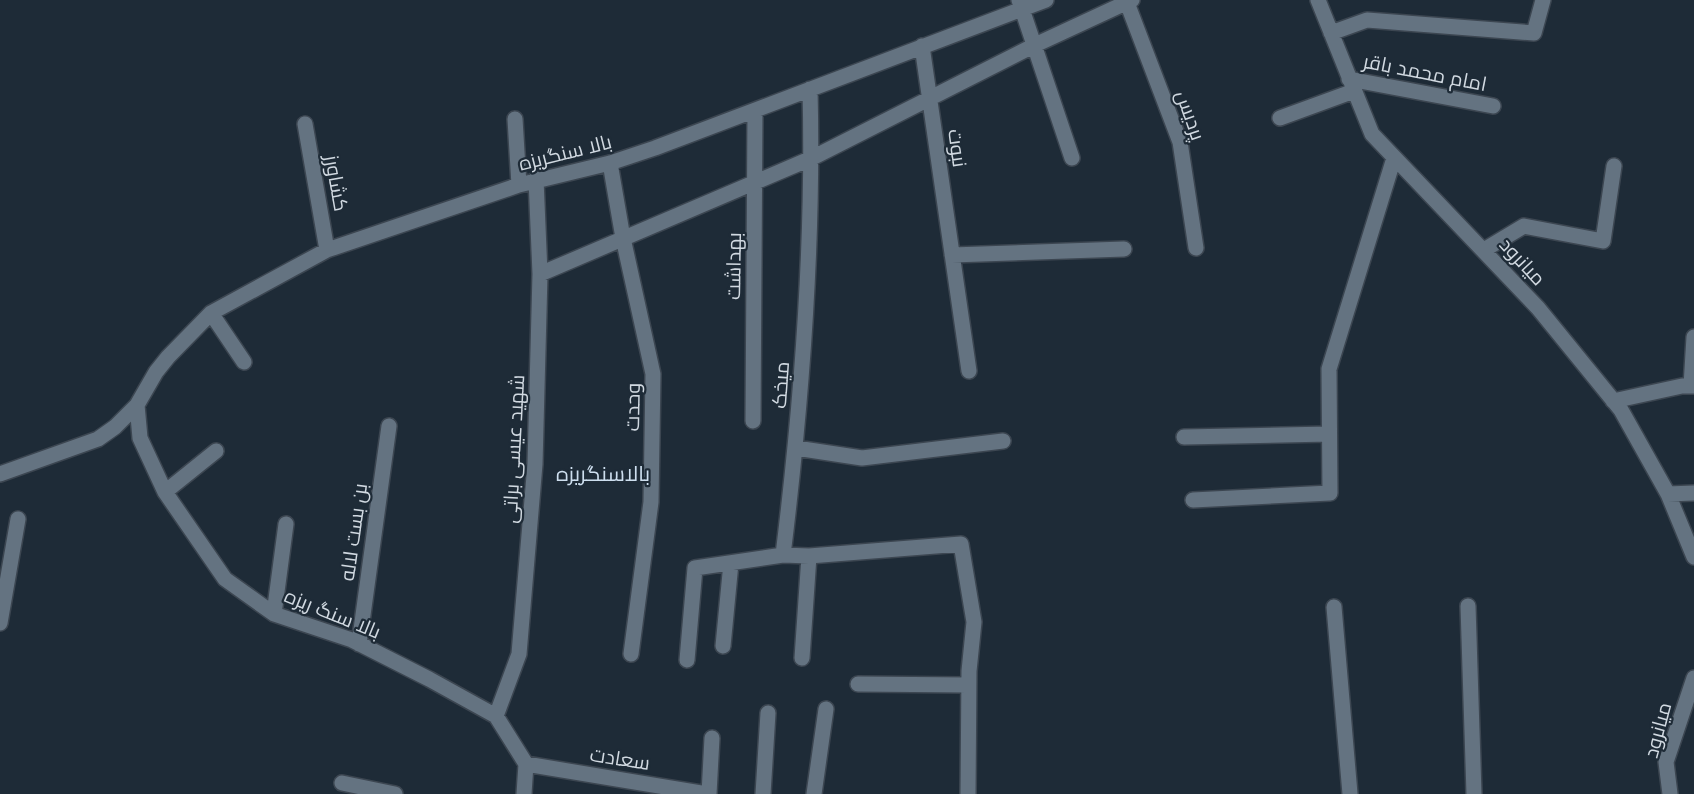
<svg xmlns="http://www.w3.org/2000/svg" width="1694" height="794" font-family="'Noto Serif',Cairo,serif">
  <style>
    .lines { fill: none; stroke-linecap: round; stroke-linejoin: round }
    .minor-casing { stroke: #3c4651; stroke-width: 18 }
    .minor { stroke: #647381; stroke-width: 15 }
    .labels { text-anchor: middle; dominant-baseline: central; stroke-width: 4.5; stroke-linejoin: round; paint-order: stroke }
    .street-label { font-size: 20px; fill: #d1d9e1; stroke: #1e2b37 }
    .neighbourhood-label { font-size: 21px; fill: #cedfef; stroke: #1e2b37 }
  </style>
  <rect width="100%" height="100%" fill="#1e2b37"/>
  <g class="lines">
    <defs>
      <path id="minor" d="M1019 0 1072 158
        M1126 0 1180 142 1196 248
        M1318 0 1372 134 1538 308 1621 410 1668 494 1694 557
        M1331 33 1367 20 1534 33 1543 0
        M922 46 969 371
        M1349 79 1493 106
        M1280 118 1354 91
        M515 119 519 185
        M305 124 327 250
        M610 163 623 238 653 374 651 502 631 654
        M1484 250 1524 226 1603 241 1614 166
        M952 255 1124 249
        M540 274 812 158 1035 45 1132 0
        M211 313 244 362
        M1691 386 1694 337
        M1613 401 1682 386H1694
        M137 405 140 438 165 492 225 579 274 614 352 640 429 679 496 716 526 764 524 794
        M753 421 755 111
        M1184 437 1329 434
        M796 448 862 458 1003 441
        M0 474 98 439 115 427 137 405 156 372 168 357 211 313 327 250 519 185 610 163 655 148 1046 0
        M165 492 216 451
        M1668 494 1694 493
        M1193 500 1330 493 1329 369 1394 158
        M809 556 961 544 974 622 969 671 968 794
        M1468 606 1474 794
        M1334 607 1350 794
        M274 614 286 524
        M0 623 18 519
        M359 644 389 426
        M723 646 731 563
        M802 658 809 556 783 555C802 401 814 245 810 89
        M687 660 695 568 783 555
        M858 684 968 685
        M496 716 519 654 535 464 540 274 536 179
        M526 764 707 794
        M342 783 395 794
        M709 794 712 738
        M763 794 768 713
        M814 794 826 709
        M1670 794 1666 762 1694 678"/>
    </defs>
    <use href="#minor" class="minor-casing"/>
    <use href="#minor" class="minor"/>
  </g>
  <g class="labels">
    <g class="street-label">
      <text transform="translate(1425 72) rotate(11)">امام محمد باقر</text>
      <text transform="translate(1191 115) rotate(71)">پردیس</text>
      <text transform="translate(958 148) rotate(82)">نبوت</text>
      <text transform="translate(565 152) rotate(-14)">بالا سنگریزه</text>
      <text transform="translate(337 183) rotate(80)">کشاورز</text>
      <text transform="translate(1523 261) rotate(47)">میانرود</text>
      <text transform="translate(733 266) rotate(-89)">بهداشت</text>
      <text transform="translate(780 385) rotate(-86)">میخک</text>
      <text transform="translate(632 407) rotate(-89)">وحدت</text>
      <text transform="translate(513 449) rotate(-87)">شهید عیسی براتی</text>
      <text transform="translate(353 532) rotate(-82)">بن بست لاله</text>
      <text transform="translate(333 613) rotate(22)">بالا سنگ ریزه</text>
      <text transform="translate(1657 730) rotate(-75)">میانرود</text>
      <text transform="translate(620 758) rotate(9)">سعادت</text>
    </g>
    <g class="neighbourhood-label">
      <text x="603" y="473">بالاسنگریزه</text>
    </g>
  </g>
</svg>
